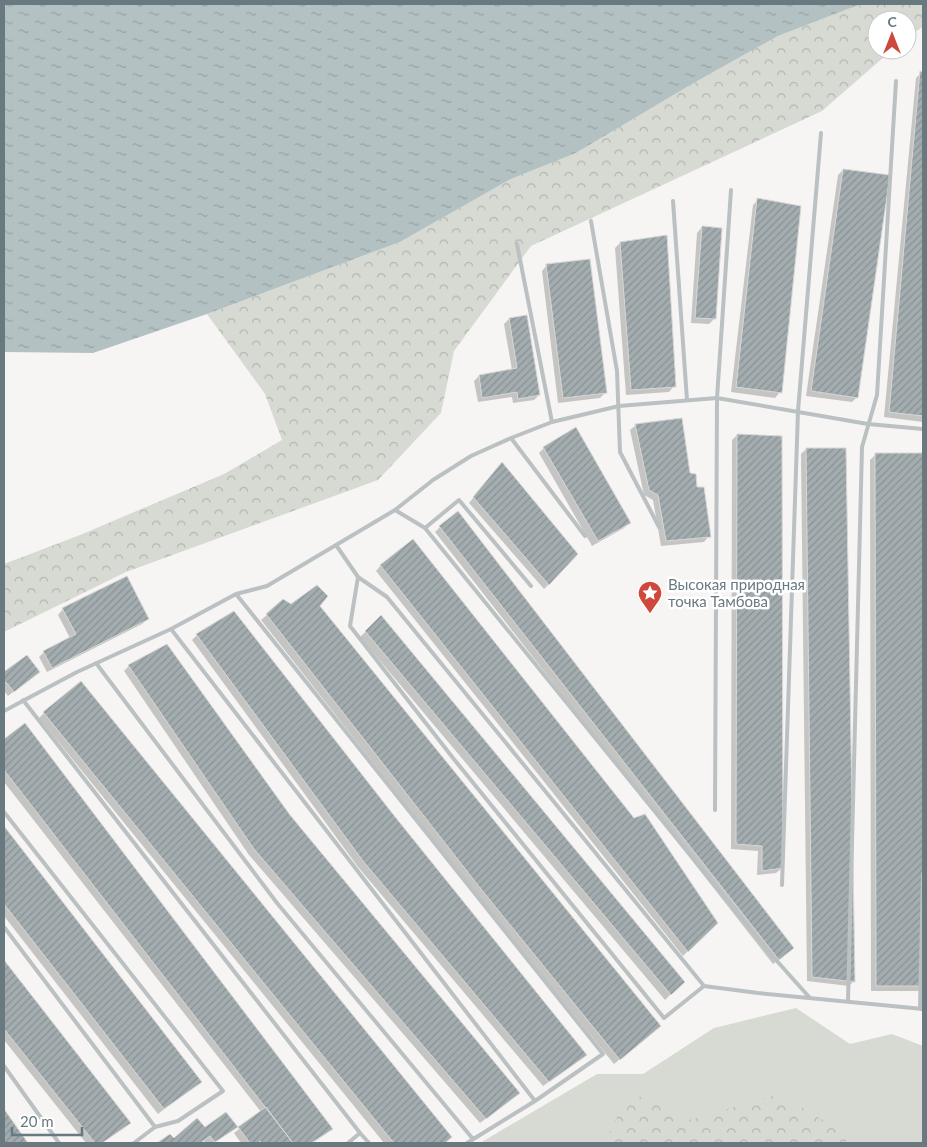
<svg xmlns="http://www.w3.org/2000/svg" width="927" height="1147" font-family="Lato,sans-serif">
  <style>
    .grass { fill: #d6dad3 }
    .forest { fill: url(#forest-crowns) }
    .water { fill: url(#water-ripples) }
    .shadow { fill: #0003 }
    .building { fill: url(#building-hatch); stroke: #d7d7d6 }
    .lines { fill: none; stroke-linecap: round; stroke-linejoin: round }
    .lane { stroke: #bbc0c2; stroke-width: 4 }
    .labels { text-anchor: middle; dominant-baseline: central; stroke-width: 5; stroke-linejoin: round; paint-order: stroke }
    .poi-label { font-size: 15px; fill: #697980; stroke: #fff; text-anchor: start }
  </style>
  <defs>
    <pattern id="forest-crowns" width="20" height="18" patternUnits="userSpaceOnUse" patternTransform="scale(1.25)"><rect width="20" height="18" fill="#d6dad3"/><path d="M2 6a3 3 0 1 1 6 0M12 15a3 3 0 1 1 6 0" fill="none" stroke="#b2b6b0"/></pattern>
    <pattern id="water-ripples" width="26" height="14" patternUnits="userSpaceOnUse" patternTransform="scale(1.25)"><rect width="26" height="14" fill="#b4c1c3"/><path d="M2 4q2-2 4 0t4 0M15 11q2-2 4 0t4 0" fill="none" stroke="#96a2a4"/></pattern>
    <pattern id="building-hatch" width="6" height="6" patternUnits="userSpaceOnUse" patternTransform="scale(1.25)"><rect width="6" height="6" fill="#a3acaf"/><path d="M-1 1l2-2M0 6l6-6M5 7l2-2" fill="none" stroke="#899194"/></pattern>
  </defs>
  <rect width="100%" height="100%" fill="#f6f5f3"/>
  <path class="grass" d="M796 1008 850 1044 892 1034 923 1046V1143H480L597 1074H643L714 1028Z"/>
  <path class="forest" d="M861 4H923V27L907 37V20H877V50H892L822 111 531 246 454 351 441 413 378 480 126 572 4 632V564L80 535 224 474 282 440 265 394 207 314 400 242 511 179 576 153 692 84 778 36Z
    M630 1092 689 1120 780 1094 847 1135 846 1143H604Z"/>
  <path class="water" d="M4 4H861L778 36 692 84 576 153 511 179 400 242 207 314 93 353 4 352Z"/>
  <path class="shadow" d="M921 73H923V422L884 417 916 78Z
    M843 170 857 397 852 402 806 396 838 175Z
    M758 200 780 392 775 398 731 392 753 205Z
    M702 227 714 319 709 324 691 323 697 233Z
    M620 243 674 386 669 392 626 395 615 248Z
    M547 265 605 393 600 398 558 403 542 271Z
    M509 319 539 395 534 400 513 403 512 397 478 402 474 381 479 376 512 370 504 324Z
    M636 425 689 474 696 488 709 536 704 542 661 546 653 500 644 495 630 430Z
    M737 435 782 868 776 873 757 875 758 851 731 849 732 440Z
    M544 448 629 522 624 528 592 546 539 453Z
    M806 449 854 981 849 986 807 981 801 454Z
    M875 455 923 985 918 991H871L870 460Z
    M497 468 549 584 544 589 469 503Z
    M440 527 793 948 787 953 773 964 435 532Z
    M381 565 716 923 683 956 376 571Z
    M283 601 291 606H318L654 1031 614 1064 476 894 261 620Z
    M63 609 148 619 142 624 47 672 39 657 44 652 70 638 58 615Z
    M381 617 683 982 665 1000 360 637Z
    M197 635 396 818 586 1055 580 1060 543 1086 358 867 192 640Z
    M129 666 289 816 513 1098 480 1123 249 855 124 671Z
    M4 672 5 673 33 677 8 696 4 691Z
    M44 713 450 1137 444 1143H384L39 718Z
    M25 725 331 1128 326 1134 312 1143H241L234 1133 261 1112 4 782V741Z
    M4 828 200 1081 158 1114 4 916Z
    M4 962 129 1123 102 1143H86L4 1040Z
    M4 1111 27 1143H4Z
    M236 1127 214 1143H206L204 1141 201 1143H160L170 1136 174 1140Z"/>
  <path class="building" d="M920 71 923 72V416L889 412Z
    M843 169 890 175 858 398 811 391Z
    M757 198 801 206 782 393 736 387Z
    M702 226 722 228 716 319 695 318Z
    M667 235 676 387 631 390 620 242Z
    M590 259 607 393 563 398 546 264Z
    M527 315 540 395 518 399 517 392 482 398 479 375 517 368 509 318Z
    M682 418 690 473 696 474 697 487H704L711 537 666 541 658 495 649 490 635 424Z
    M576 427 631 523 598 541 543 447Z
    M737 434 782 436 783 868 762 871V846L736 844Z
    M806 448H846L855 982 812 977Z
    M875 453H923V986H876Z
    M502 462 578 554 549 585 473 497Z
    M458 511 794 948 779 960 439 526Z
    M413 539 634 818 645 814 718 923 688 952 380 565Z
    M127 576 149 619 52 668 43 651 76 634 62 608Z
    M317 585 328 596 320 606 661 1026 620 1060 481 889 266 614 283 599 291 604Z
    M234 611 396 818 587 1055 549 1082 363 861 196 634Z
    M381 615 685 982 671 995 365 631Z
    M167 644 290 815 520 1093 486 1119 254 849 128 665Z
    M27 655 40 672 14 692 6 682 4 684V670L5 671Z
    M81 681 452 1137 445 1143H394L43 712Z
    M25 723 333 1129 311 1143H293L4 770V739Z
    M4 826 202 1082 164 1109 4 904Z
    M4 960 131 1123 102 1143H95L4 1029Z
    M266 1107 292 1142 290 1143H262L260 1141 258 1143H250L238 1127Z
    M4 1109 28 1143H4Z
    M226 1112 238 1127 215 1142 210 1136 200 1143H157L170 1134 174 1138 197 1118 205 1127Z"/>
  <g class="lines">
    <path class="lane" d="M673 201 687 400
      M591 221 617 371 620 452 659 527
      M517 244 552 422
      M511 438 585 536
      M395 510 425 528 768 951 810 998
      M425 528 459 500 531 586
      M336 545 358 577 387 597 704 986 758 993 923 1009
      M358 577 350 626 453 758 664 1018 704 986
      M236 594 603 1054 535 1101 467 1143
      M171 629 535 1101
      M96 663 277 903 473 1139
      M23 700 360 1133 348 1143
      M4 711 77 672 171 629 236 594 267 586 395 510 433 480 471 456 511 438 552 422 619 406 717 398 868 424 923 429
      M715 810 717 398 731 190
      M4 812 223 1091 178 1121 155 1127 134 1143
      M782 885 798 411 821 133
      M4 927 155 1127
      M848 1001 862 447 877 395 896 81
      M920 1009 923 874
      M4 1066 59 1143
      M360 1133 369 1143"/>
  </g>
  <defs>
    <symbol id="sight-pin" viewBox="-11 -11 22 30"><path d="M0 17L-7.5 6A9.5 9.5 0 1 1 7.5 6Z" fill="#ce483b" stroke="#fff"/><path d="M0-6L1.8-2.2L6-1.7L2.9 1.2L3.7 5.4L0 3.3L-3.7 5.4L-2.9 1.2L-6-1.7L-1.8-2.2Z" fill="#fff"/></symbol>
  </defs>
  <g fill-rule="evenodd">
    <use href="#sight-pin" x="636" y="579" width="28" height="38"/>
  </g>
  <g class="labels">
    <g class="poi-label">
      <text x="668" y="584">Высокая природная<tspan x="668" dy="17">точка Тамбова</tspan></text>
    </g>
  </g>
  <rect width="927" height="1147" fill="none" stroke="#697980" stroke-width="10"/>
  <g transform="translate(892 35)"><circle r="24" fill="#ffffff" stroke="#c3c9cc"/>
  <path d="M0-4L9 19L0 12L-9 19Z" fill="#ce483b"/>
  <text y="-8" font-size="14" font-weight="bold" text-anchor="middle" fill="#697980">С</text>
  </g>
  <path d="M12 1127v8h70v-8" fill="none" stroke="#697980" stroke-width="2.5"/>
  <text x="20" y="1127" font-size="15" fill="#697980" stroke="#ffffff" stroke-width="4" paint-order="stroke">20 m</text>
</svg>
